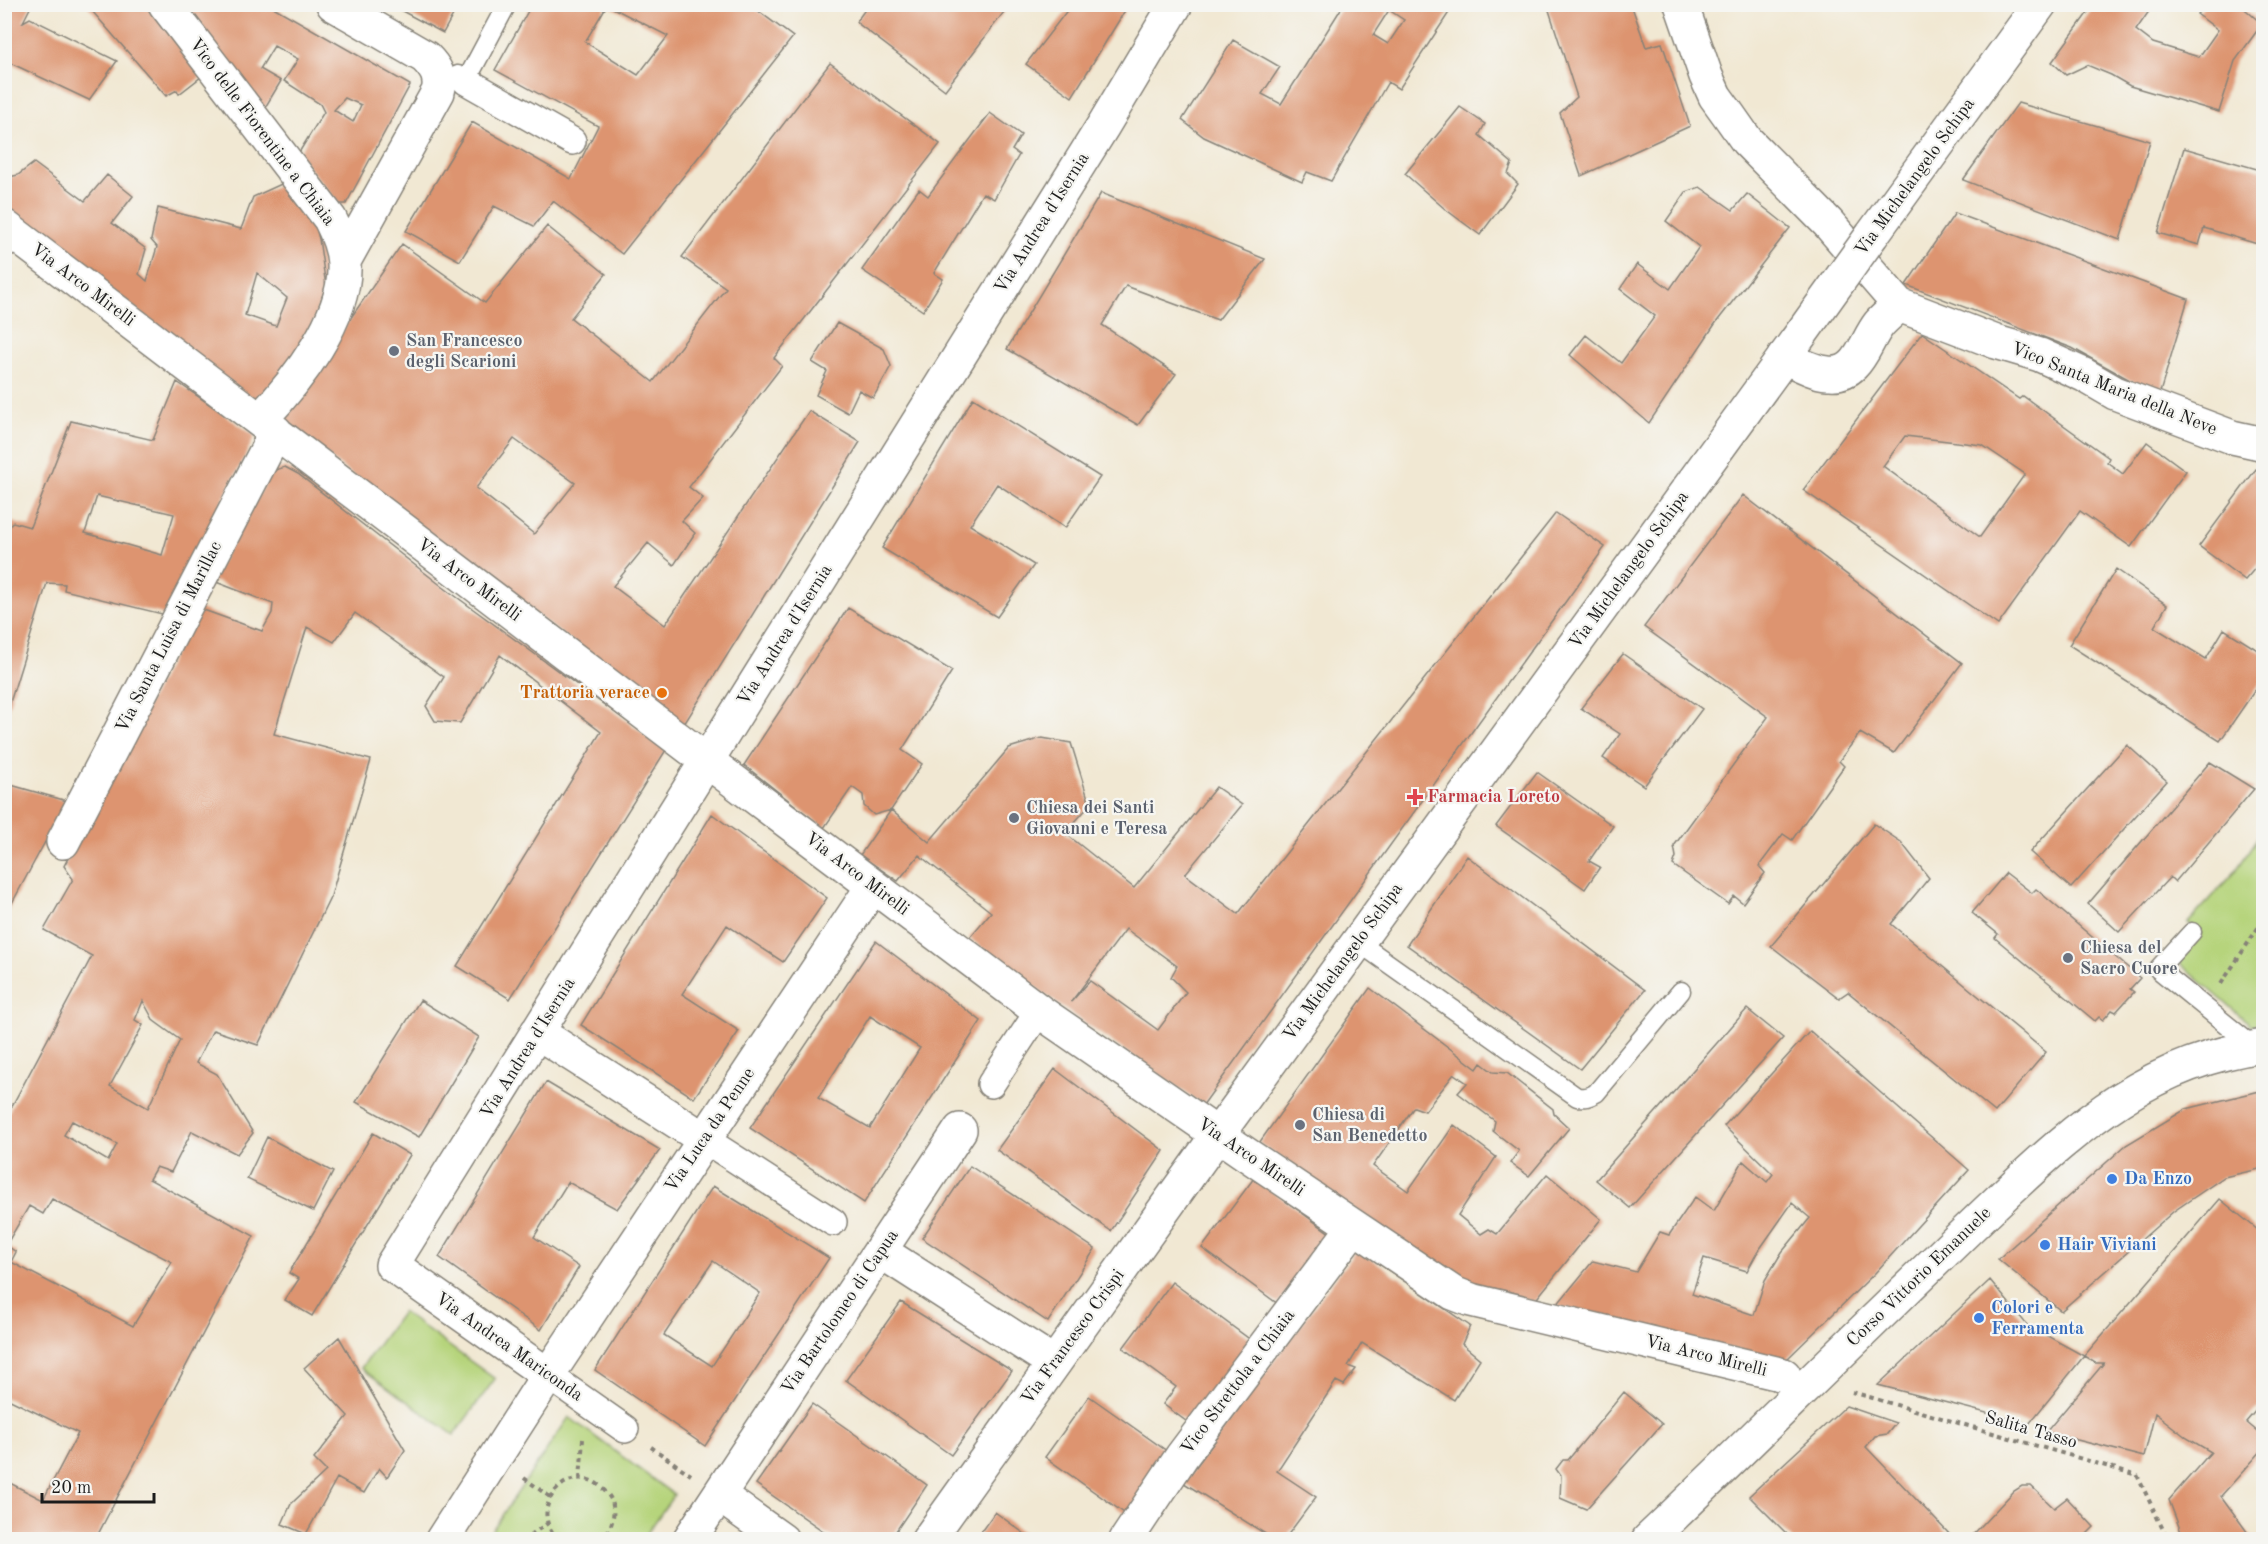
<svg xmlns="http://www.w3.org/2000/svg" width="2268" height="1544" font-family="'Old Standard TT',serif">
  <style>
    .green { fill: #b6d47b; stroke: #69784c; stroke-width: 1.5 }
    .building { fill: #dd946f; fill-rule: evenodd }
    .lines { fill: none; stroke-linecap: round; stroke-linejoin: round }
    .service-casing { stroke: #868278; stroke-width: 21 }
    .pedestrian-casing { stroke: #868278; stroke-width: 30 }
    .minor-casing { stroke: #868278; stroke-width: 36 }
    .tertiary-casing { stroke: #868278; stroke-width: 36 }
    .primary-casing { stroke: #868278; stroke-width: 36 }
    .path { stroke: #868278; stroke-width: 4; stroke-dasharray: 4.5 4.5; stroke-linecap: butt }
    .service { stroke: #fff; stroke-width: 18 }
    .pedestrian { stroke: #fff; stroke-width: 27 }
    .minor { stroke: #fff; stroke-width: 33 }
    .tertiary { stroke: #fff; stroke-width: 33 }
    .primary { stroke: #fff; stroke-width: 33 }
    .tertiary-bridge-casing { stroke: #868278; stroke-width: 36; stroke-linecap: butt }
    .tertiary-bridge { stroke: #fff; stroke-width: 33 }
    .worship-dot { fill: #6b7280; stroke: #f6f6f2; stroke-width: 2 }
    .food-dot { fill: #e8710a; stroke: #f6f6f2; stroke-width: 2 }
    .health-dot { fill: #e0444e; stroke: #f6f6f2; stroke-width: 2 }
    .shop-dot { fill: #3f7fe0; stroke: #f6f6f2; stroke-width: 2 }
    .labels { text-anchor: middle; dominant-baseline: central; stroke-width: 4.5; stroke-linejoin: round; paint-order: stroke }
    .street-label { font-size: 18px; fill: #1c1c1c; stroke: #f6f6f2 }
    .worship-label { font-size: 18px; font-weight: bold; fill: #5b616d; stroke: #f6f6f2; text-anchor: start }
    .food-label { font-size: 18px; font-weight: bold; fill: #c56008; stroke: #f6f6f2; text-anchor: end }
    .health-label { font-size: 18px; font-weight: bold; fill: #be3a42; stroke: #f6f6f2; text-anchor: start }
    .shop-label { font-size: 18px; font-weight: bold; fill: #366cbe; stroke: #f6f6f2; text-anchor: start }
  </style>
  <rect width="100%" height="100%" fill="#f6f6f2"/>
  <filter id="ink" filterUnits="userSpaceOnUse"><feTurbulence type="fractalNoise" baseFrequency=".0167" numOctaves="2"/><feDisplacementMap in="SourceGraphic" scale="12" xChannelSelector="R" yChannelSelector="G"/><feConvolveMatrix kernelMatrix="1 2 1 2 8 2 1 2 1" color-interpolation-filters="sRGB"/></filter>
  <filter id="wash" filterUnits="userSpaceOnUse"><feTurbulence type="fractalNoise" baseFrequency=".008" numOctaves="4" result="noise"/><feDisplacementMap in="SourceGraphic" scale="24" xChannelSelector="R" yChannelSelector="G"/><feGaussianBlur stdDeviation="1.35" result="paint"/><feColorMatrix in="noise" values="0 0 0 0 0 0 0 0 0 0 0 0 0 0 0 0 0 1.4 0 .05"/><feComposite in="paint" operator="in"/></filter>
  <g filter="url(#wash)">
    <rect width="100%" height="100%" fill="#f1e8d3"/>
    <path class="green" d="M2263 830V1024L2251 1025 2178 962 2202 934 2188 923 2235 872Z
      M402 1312 495 1379 454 1435 361 1368Z
      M569 1417 674 1495 643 1539H486Z"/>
    <g id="blocks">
      <path class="building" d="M4 4H32L23 22 30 18 117 61 89 100 4 60Z
        M86 4H154L206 73 179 94 177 90 166 96Z
        M182 4H268L410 85 346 204H339L298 154 324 112 320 104 284 81 298 59 274 46 260 69 281 81 263 111ZM345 98 361 105 353 122 334 110Z
        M389 4H459L443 33Z
        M532 4H749L793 37 622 254 553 201 534 226 494 206 460 261 406 231 472 122 571 179 598 126 495 70ZM607 5 668 36 638 75 585 42Z
        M869 4H1010L945 90 856 22Z
        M1072 4H1129L1072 97 1026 64Z
        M1344 4H1446L1452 8 1399 89 1388 82 1331 181 1307 172 1302 182 1204 137 1182 120 1233 40 1280 67 1262 94 1281 104ZM1389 10 1404 20 1388 44 1373 35Z
        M1547 4H1631L1646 47 1662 43 1690 126 1581 176 1560 113 1577 97Z
        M2094 4H2154L2136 30 2153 43 2199 57 2218 30 2197 14 2206 4H2239L2262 24 2235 61 2219 112 2130 86 2111 75 2087 65 2066 75 2052 62Z
        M830 63 940 144 774 358 782 366 689 487 703 498 682 521 695 533 674 565 648 543 613 586 665 625 809 411 860 442 683 726 280 420 402 244 485 303 547 226 606 274 571 318 653 382 726 288 682 257ZM514 439 575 483 534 534 476 488Z
        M2018 103 2150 141 2120 240 1963 180Z
        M1460 107 1485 124 1479 135 1512 163 1508 174 1518 184 1480 235 1445 209 1405 174Z
        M990 113 1021 135 1012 150 1019 155 994 199 983 193 934 273 943 279 923 311 862 270 919 189 928 196Z
        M2184 148 2264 171V246L2204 228 2199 245 2158 233Z
        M34 163 85 201 107 175 133 196 112 223 146 249 139 274 147 281 157 247 151 240 158 208 241 229 253 197 288 181 310 204 319 239 326 286 308 338 259 404 4 209V178L18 175ZM257 273 287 298 276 326 245 315Z
        M1700 187 1733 210 1747 194 1790 228 1715 324 1649 423 1570 355 1586 335 1621 363 1655 316 1620 289 1637 264 1670 289 1699 247 1666 221 1686 192Z
        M1101 193 1265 259 1218 320 1126 286 1102 325 1176 374 1138 425 1007 349Z
        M1955 213 2188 299 2159 396 2072 348 1906 285Z
        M837 323 884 349 891 366 873 398 859 390 848 413 816 395 827 371 812 362Z
        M1922 333 2019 399 2023 396 2109 458 2107 462 2123 474 2147 442 2186 471 2131 547 2080 511 1998 625 1803 490ZM1905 436 1982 445 2025 474 1980 537 1883 466Z
        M177 382 255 436 166 615 64 590 65 584 47 583 4 722V534L13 522 30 527 71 421 153 440ZM97 496 174 514 162 555 85 533Z
        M973 398 1100 477 1065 528 997 484 970 525 1034 565 997 617 882 548Z
        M285 467 298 474 443 587 666 750 510 999 457 966 601 732 500 655 460 723 435 721 426 706 444 677 355 613 334 642 307 627 274 734 371 760 331 896 258 1045 213 1030 196 1063 217 1074 253 1133 237 1154 192 1131 171 1172 156 1167 149 1179 254 1236 95 1540H4V1480L43 1500 78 1433 4 1397V1121L92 956 44 930 73 879 64 866 198 608 262 631 272 613 273 604 211 580 272 471ZM143 1001 154 1021 180 1040 148 1108 110 1086 143 1025 135 1020ZM72 1121 117 1144 108 1161 64 1135ZM52 1199 172 1262 133 1326 11 1262 16 1252 6 1245 29 1206 43 1214Z
        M2256 469 2264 475V558L2245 580 2199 546Z
        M1743 495 1962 663 1894 753 1860 733 1839 761 1844 766 1792 840 1783 834 1759 866 1765 873 1743 903 1734 896 1728 904 1673 865 1676 857 1674 846 1768 717 1644 627Z
        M1556 513 1605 547 1203 1105 1066 1010 969 938 991 912 919 855 898 881 860 855 891 810 874 815 864 806 863 795 852 787 824 828 744 765 848 608 952 671 902 750 922 764 891 810 929 842 1009 748 1042 738 1071 743 1090 805 1065 833 1134 888 1216 787 1242 805 1185 874 1238 914ZM1126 929 1177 966 1171 977 1186 992 1158 1030 1090 981 1071 1002Z
        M2116 569 2167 605 2154 627 2206 659 2224 629 2264 654V677L2220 741 2069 645Z
        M1623 654 1702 709 1644 786 1603 758 1620 734 1581 708Z
        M2127 745 2167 781 2071 888 2030 852Z
        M2210 762 2254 789 2175 882 2170 877 2119 932 2088 904Z
        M1537 772 1613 826 1589 861 1600 867 1585 889 1496 826Z
        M4 783 67 801 4 918Z
        M712 814 827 898 783 962 727 925 682 994 739 1031 694 1098 581 1025Z
        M1874 824 1901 842 1929 878 1891 924 2046 1052 1995 1112 1848 992 1839 998 1771 946Z
        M1467 856 1645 990 1580 1069 1407 945Z
        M2006 873 2032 893 2036 889 2140 978 2130 989 2134 992 2116 1012 2112 1010 2103 1020 2099 1017 2095 1021 1995 938 1998 934 1972 913Z
        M876 941 981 1021 864 1203 750 1128ZM870 1016 920 1048 870 1128 818 1098Z
        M1370 988 1477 1069 1481 1063 1493 1072 1507 1073 1553 1109 1554 1114 1569 1128 1529 1176 1510 1163 1519 1151 1493 1131 1495 1121 1458 1093 1467 1083 1454 1074 1425 1111 1414 1107 1373 1166 1408 1191 1454 1125 1496 1157 1458 1215 1481 1234 1489 1229 1497 1234 1547 1174 1601 1219 1534 1302 1460 1284 1259 1143Z
        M420 1000 479 1037 419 1137 356 1102Z
        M1747 1009 1783 1038 1630 1208 1596 1180Z
        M1810 1031 1969 1170 1875 1273 1784 1362 1556 1306 1593 1261 1636 1272 1660 1232 1669 1235 1695 1197 1714 1211 1743 1161 1767 1182 1773 1174 1724 1126ZM1792 1203 1810 1218 1782 1252 1765 1280 1754 1315 1692 1294 1704 1258 1747 1271 1757 1253Z
        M1055 1069 1164 1151 1111 1231 997 1150Z
        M546 1082 660 1150 617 1209 568 1182 534 1237 579 1267 541 1330 439 1257Z
        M2264 1090V1168L2224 1177 2174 1211 2061 1311 1998 1259 2126 1145 2186 1109Z
        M373 1133 410 1155 312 1316 285 1300 299 1279 289 1273Z
        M267 1137 333 1172 313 1211 247 1179Z
        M970 1166 1095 1249 1048 1322 922 1238Z
        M1254 1178 1331 1234 1278 1304 1202 1248Z
        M713 1186 829 1258 705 1446 595 1370ZM713 1261 760 1293 712 1366 664 1335Z
        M2220 1199 2264 1235V1401L2246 1422 2264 1437V1448L2221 1496 2253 1540H2184L2169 1500 2211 1452 2187 1438 2155 1413 2144 1457 2046 1432 2104 1363H2095L2084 1356Z
        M1357 1249 1470 1326 1462 1344 1480 1359 1454 1400 1362 1343 1348 1366 1356 1369 1344 1385 1336 1381 1277 1471 1316 1497 1284 1540H1275L1184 1483Z
        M1990 1280 2027 1325 2084 1356 2029 1424 1878 1385Z
        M1172 1282 1252 1341 1190 1424 1163 1404 1176 1387 1123 1348Z
        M901 1302 1012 1371 951 1455 846 1380Z
        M339 1337 405 1450 387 1477 379 1468 364 1493 337 1478 306 1534 282 1524 291 1504 326 1471 314 1459 348 1416 304 1368Z
        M1624 1392 1662 1424 1586 1509 1560 1498 1561 1476 1556 1469 1563 1460H1568Z
        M1089 1396 1171 1454 1127 1515 1045 1457Z
        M812 1404 927 1485 890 1540H836L756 1484Z
        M1846 1406 1896 1423 1887 1434 1875 1436 1866 1447 1955 1540H1793L1749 1496Z
        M2022 1486H2031L2054 1508 2067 1498 2094 1527 2081 1540H1968L2014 1491Z
        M995 1512 1033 1540H975Z"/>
    </g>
  </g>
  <g filter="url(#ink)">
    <use href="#blocks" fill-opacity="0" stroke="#868278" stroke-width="1.5"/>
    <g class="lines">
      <defs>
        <path id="service" d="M458 75 466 81 507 4
          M2192 932 2158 969 2254 1047
          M1358 942 1577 1097C1585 1098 1589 1097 1596 1093L1681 991"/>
        <path id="pedestrian" d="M466 81 572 141
          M991 1084 1039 1011
          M704 1139 833 1222
          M548 1375 625 1429"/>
        <path id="minor" d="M165 4 330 219C337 233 343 247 344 263 347 318 296 382 260 420
          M333 4 425 57C435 67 442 77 438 92L344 261
          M1681 4 1706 76 1715 96 1728 114 1747 141 1828 223 1899 305 1996 342 2040 355 2084 375 2115 393 2232 437 2264 444
          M4 226 707 761 1039 1011 1246 1154 1453 1293 1471 1300 1784 1375
          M1784 357C1798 363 1813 372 1828 373 1859 377 1864 343 1879 324 1885 317 1893 311 1899 305
          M63 842 276 432
          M537 1032 704 1139
          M880 1251 1054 1363
          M548 1375 392 1265 1103 126 1176 4
          M719 1495 782 1540
          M442 1540 548 1375 873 886
          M689 1540 960 1130
          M1126 1540 1182 1456 1354 1227"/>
        <path id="tertiary" d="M1872 235 2040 4
          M928 1540 1226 1123 1796 341"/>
        <path id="primary" d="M1648 1540C1731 1461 1811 1381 1893 1302 1929 1267 1965 1232 2001 1198 2079 1124 2153 1060 2264 1046"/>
      </defs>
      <use href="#service" class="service-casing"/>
      <use href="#pedestrian" class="pedestrian-casing"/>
      <use href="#minor" class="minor-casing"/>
      <use href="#tertiary" class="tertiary-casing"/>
      <use href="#primary" class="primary-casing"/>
      <path class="path" d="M2221 984 2264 919
        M1852 1392 2137 1475 2168 1540
        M651 1447 691 1475
        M524 1478 550 1497
        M580 1479 583 1439
        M523 1540 548 1523
        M558 1540C525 1507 570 1459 601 1487 607 1493 612 1498 613 1506 615 1519 610 1531 601 1540"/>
      <use href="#service" class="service"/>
      <use href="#pedestrian" class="pedestrian"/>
      <use href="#minor" class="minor"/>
      <use href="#tertiary" class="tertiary"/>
      <use href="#primary" class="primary"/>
      <defs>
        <path id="tertiary-bridge" d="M1796 341 1872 235"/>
      </defs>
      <use href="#tertiary-bridge" class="tertiary-bridge-casing"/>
      <use href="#tertiary-bridge" class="tertiary-bridge"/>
    </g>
  </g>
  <g class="worship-dot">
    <circle cx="394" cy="351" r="6"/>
    <circle cx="1014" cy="818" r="6"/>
    <circle cx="2068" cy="958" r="6"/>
    <circle cx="1300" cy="1125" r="6"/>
  </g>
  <circle class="food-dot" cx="662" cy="693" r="6"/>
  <path class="health-dot" d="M1412 788h6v6h6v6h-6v6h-6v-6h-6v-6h6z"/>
  <g class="shop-dot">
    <circle cx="2112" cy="1179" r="6"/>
    <circle cx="2045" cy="1245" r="6"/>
    <circle cx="1979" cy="1318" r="6"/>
  </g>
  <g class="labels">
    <g class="street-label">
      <text transform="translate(262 132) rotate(53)">Vico delle Fiorentine a Chiaia</text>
      <text transform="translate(1915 177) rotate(-54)">Via Michelangelo Schipa</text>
      <text transform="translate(1042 223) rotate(-58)">Via Andrea d'Isernia</text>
      <text transform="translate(83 285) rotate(37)">Via Arco Mirelli</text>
      <text transform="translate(2114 389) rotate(22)">Vico Santa Maria della Neve</text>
      <text transform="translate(1629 570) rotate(-54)">Via Michelangelo Schipa</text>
      <text transform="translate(469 580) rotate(37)">Via Arco Mirelli</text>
      <text transform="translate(785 635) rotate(-58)">Via Andrea d'Isernia</text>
      <text transform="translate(169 637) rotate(-63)">Via Santa Luisa di Marillac</text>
      <text transform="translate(857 874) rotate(37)">Via Arco Mirelli</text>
      <text transform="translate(1343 962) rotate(-54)">Via Michelangelo Schipa</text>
      <text transform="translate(528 1048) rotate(-58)">Via Andrea d'Isernia</text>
      <text transform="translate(710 1130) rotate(-56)">Via Luca da Penne</text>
      <text transform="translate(1251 1157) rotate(34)">Via Arco Mirelli</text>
      <text transform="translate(1919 1277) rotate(-44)">Corso Vittorio Emanuele</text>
      <text transform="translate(840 1312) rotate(-56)">Via Bartolomeo di Capua</text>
      <text transform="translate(1073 1337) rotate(-54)">Via Francesco Crispi</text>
      <text transform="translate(509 1347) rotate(35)">Via Andrea Mariconda</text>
      <text transform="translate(1706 1356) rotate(14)">Via Arco Mirelli</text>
      <text transform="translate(1238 1382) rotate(-53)">Vico Strettola a Chiaia</text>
      <text transform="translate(2031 1430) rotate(16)">Salita Tasso</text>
    </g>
    <g class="worship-label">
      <text x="406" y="341">San Francesco<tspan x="406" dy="21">degli Scarioni</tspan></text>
      <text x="1026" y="808">Chiesa dei Santi<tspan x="1026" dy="21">Giovanni e Teresa</tspan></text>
      <text x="2080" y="948">Chiesa del<tspan x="2080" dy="21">Sacro Cuore</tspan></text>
      <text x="1312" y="1115">Chiesa di<tspan x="1312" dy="21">San Benedetto</tspan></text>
    </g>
    <g class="food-label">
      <text x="650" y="693">Trattoria verace</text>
    </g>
    <g class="health-label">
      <text x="1427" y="797">Farmacia Loreto</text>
    </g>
    <g class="shop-label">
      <text x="2124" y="1179">Da Enzo</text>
      <text x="2057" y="1245">Hair Viviani</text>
      <text x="1991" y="1308">Colori e<tspan x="1991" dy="21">Ferramenta</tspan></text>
    </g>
  </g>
  <rect width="2268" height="1544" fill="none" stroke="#f6f6f2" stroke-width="24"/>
  <path d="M42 1493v9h112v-9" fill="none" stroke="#1c1c1c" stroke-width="3"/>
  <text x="51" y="1493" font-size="18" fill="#1c1c1c" stroke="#f6f6f2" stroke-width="4.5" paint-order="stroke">20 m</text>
</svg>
